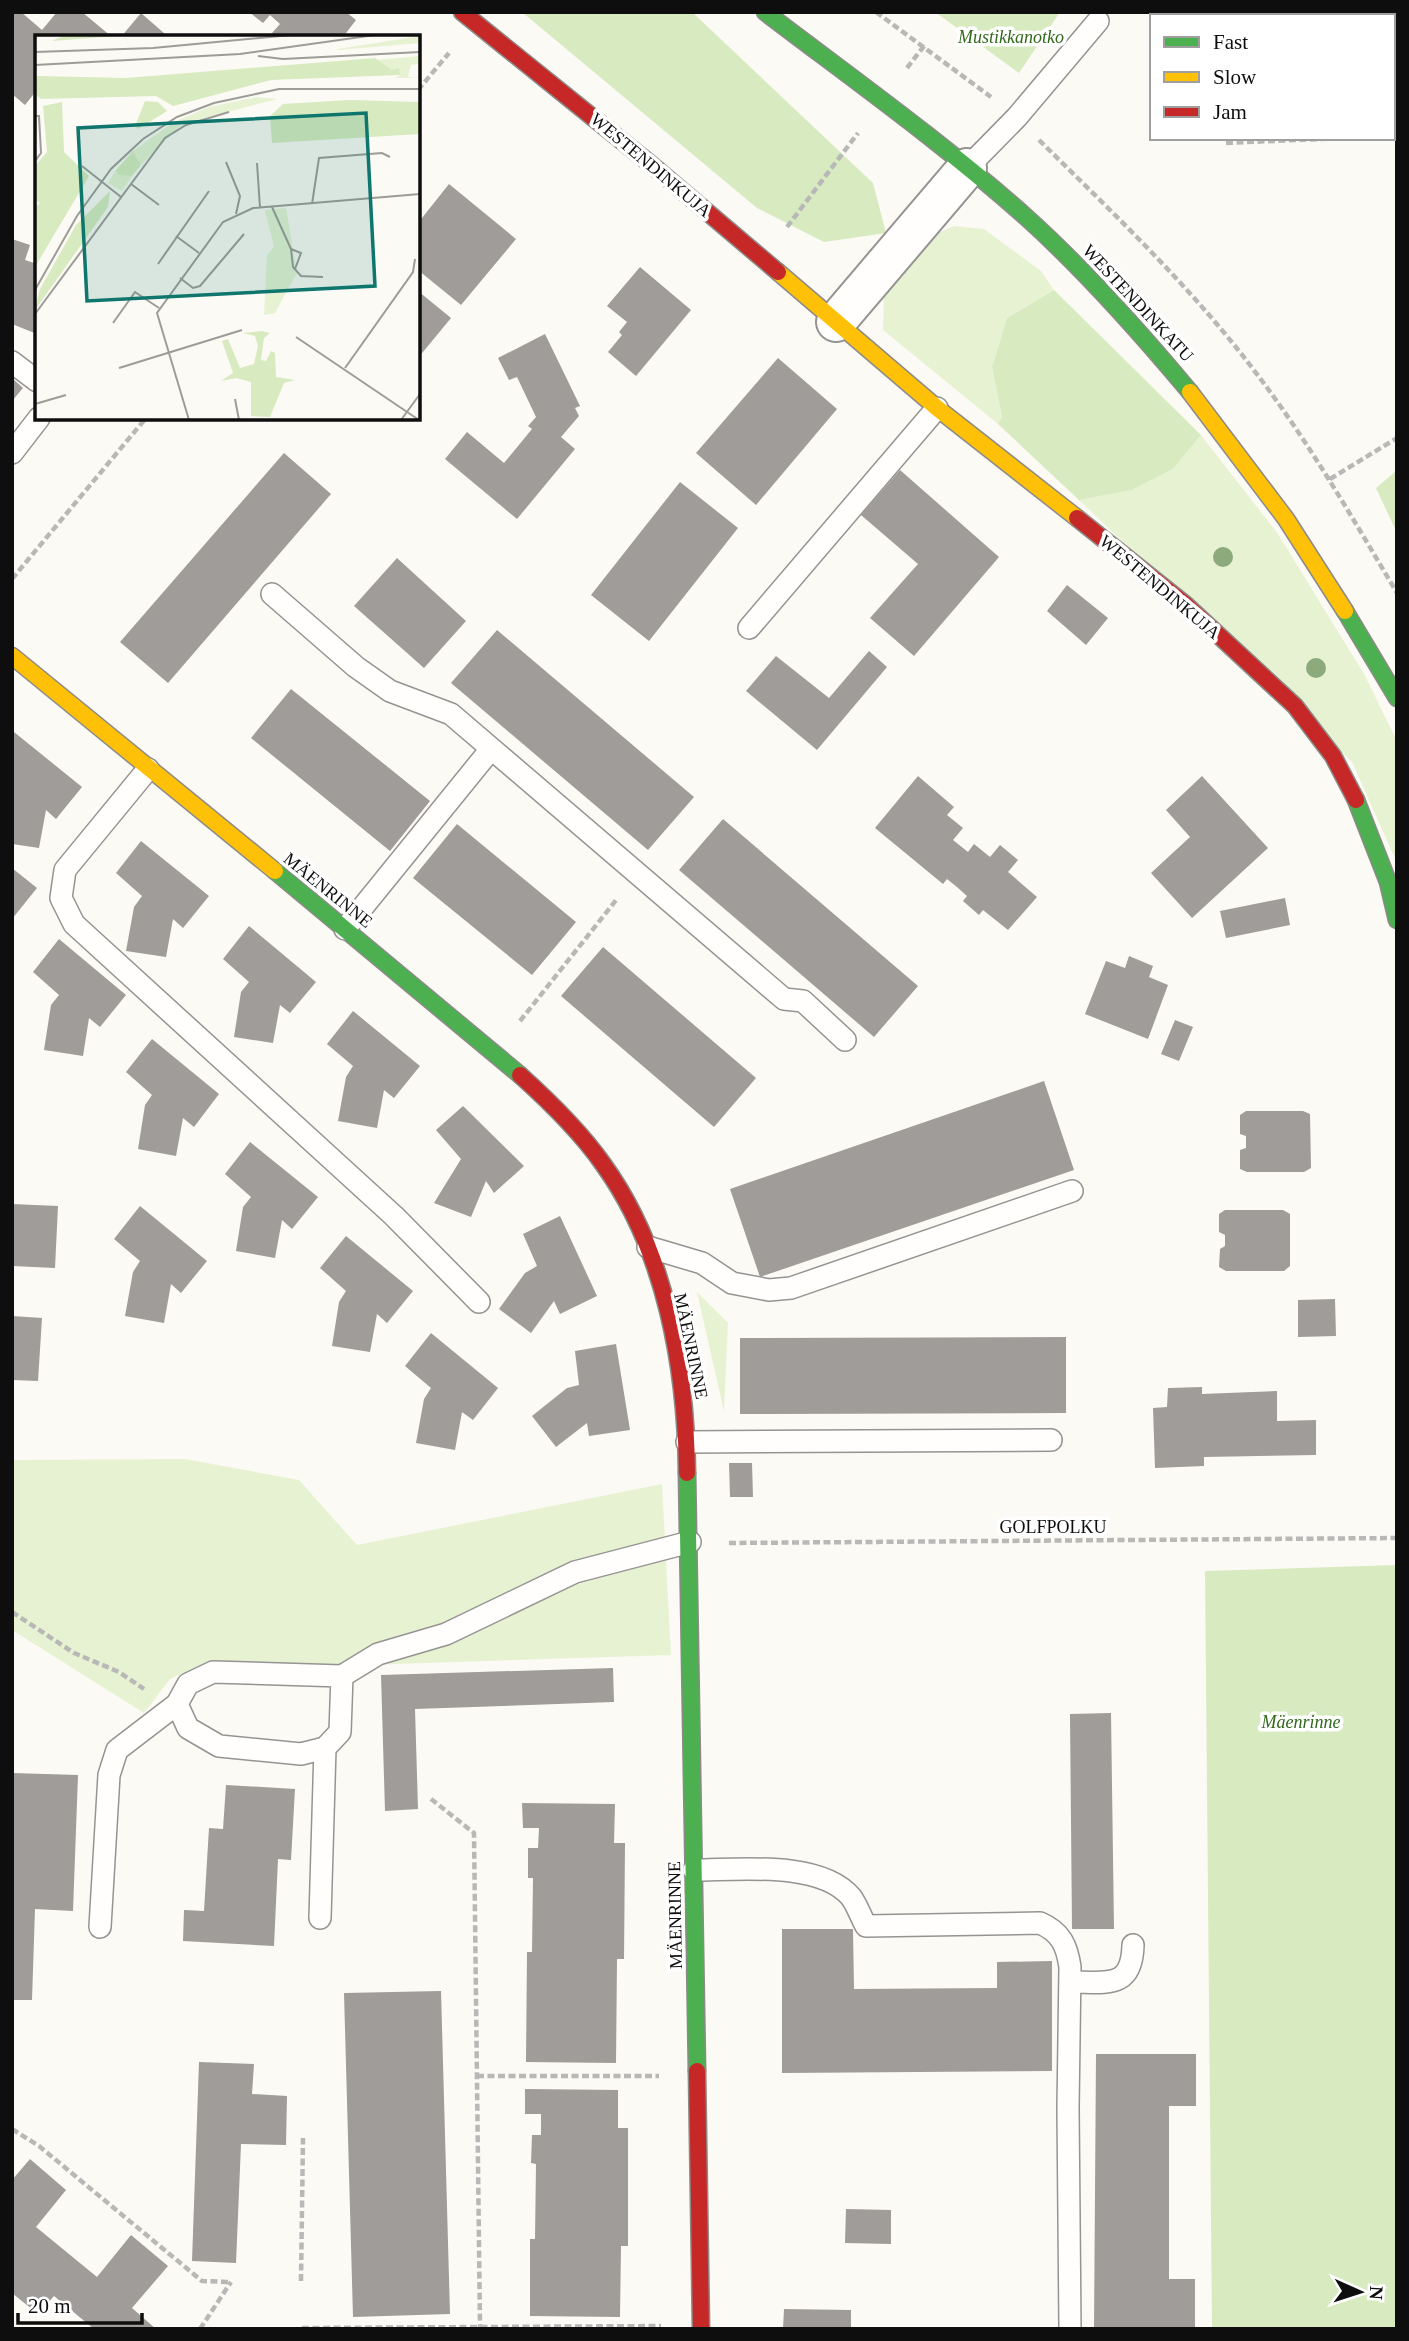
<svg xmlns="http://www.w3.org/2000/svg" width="1409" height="2341" font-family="'Times New Roman',serif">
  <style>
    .green { fill: #e7f2d3 }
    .forest { fill: #d8eac0 }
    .building { fill: #9f9c99 }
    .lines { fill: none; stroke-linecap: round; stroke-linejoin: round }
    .lane-casing { stroke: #959492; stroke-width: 24 }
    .street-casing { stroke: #959492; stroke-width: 42 }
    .fast-casing { stroke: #8c8b88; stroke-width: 19 }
    .slow-casing { stroke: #8c8b88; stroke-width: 19 }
    .jam-casing { stroke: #8c8b88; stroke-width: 19 }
    .path { stroke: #b8b8b7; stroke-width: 4.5; stroke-dasharray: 7 3.5; stroke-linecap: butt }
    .lane { stroke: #fffefd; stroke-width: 21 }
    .street { stroke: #fffefd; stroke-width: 38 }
    .fast { stroke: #4caf50; stroke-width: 16 }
    .slow { stroke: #ffc107; stroke-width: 16 }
    .jam { stroke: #c62828; stroke-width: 16 }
    .tree { fill: #8daa7d }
    .labels { text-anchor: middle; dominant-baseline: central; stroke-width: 7; stroke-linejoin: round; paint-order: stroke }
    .park-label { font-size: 18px; font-style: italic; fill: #32691c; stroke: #fff }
    .street-label { font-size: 18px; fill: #0e0e0e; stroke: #fff }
    .inset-road { fill: none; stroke: #9d9c98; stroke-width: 2 }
    .view { fill: #0f766e; fill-opacity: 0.15; stroke: #0f766e; stroke-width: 3.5 }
    .inset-edge { fill: none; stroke: #0e0e0e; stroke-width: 3.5 }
  </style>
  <rect width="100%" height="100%" fill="#fcfaf4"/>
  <path class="green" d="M954 226 984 229 1041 271 1054 290 1007 318 992 367 1002 417 998 424 883 330 884 288 924 239Z
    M1201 435 1278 534 1364 674 1397 741V863L1352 762 1079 500 1132 490 1173 469Z
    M697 1292 728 1323 724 1412Z
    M185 1459 299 1480 357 1545 662 1484 671 1655 334 1666 206 1662 170 1679 144 1713 12 1630V1460Z"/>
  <path class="forest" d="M522 12H692L873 183 886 233 824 242 757 208Z
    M935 12H1060L1019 73Z
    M1054 290 1201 435 1173 469 1132 490 1079 500 998 424 1002 417 992 367 1007 318Z
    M1397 470V533L1376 488Z
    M1397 1565V2329H1212L1205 1571Z"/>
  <path class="building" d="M12 12H21L42 30 57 12H82L112 37H37V90L25 105 12 94Z
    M249 12H346L356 20 343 37H276L272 33 280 24 270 15 263 23Z
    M141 13 165 34 163 37H121Z
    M449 184 516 239 461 305 418 270V223Z
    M12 239 30 245 25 260 37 264V334L12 324Z
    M640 267 691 310 636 376 608 352 622 335 619 332 627 322 607 306Z
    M418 291 451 318 418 358Z
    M545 334 580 406 575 408 579 416 561 437 575 449 517 519 445 459 467 432 504 463 532 429 528 426 536 417 517 377 509 380 498 358Z
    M778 358 837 409 756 505 696 453Z
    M12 378 23 388 12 401Z
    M284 453 331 494 168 683 120 642Z
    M900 470 999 557 914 656 870 618 918 564 861 515Z
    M680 482 738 528 649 641 591 595Z
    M397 558 466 621 424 668 354 606Z
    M1067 585 1108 618 1086 645 1047 611Z
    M497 630 694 797 648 850 451 683Z
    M869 651 887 667 817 750 746 691 776 656 829 698Z
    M291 689 430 801 390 851 251 738Z
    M14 732 82 787 56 819 46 810 39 848 12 844Z
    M918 776 954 807 947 815 963 828 953 840 968 852 974 844 990 857 1000 845 1018 860 1008 872 1037 897 1008 930 983 910 979 915 963 901 967 896 957 887 947 879 943 884 875 828Z
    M1202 776 1268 848 1192 918 1151 873 1190 837 1166 810Z
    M723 819 918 986 874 1037 679 870Z
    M457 824 576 922 532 975 413 878Z
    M141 841 209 896 183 928 173 919 166 957 126 951 134 907 142 896 116 873Z
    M12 868 37 888 12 919Z
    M1285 898 1290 925 1226 938 1220 911Z
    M249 926 316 982 290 1013 280 1005 273 1043 234 1037 241 992 249 982 223 959Z
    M59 939 126 995 100 1027 89 1018 83 1056 44 1050 51 1005 59 995 33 972Z
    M603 947 756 1078 714 1127 561 996Z
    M1129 956 1153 966 1149 977 1168 985 1148 1039 1085 1014 1106 961 1125 968Z
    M353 1011 420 1066 394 1098 384 1090 377 1128 338 1121 346 1077 353 1066 327 1044Z
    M1175 1020 1193 1027 1179 1061 1161 1054Z
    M152 1039 219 1094 194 1127 183 1118 176 1156 138 1149 145 1105 152 1095 126 1072Z
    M1044 1081 1074 1170 760 1277 730 1189Z
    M463 1106 524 1166 494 1193 486 1181 471 1217 434 1203 461 1159 436 1130Z
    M1246 1111H1303L1310 1114 1311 1168 1304 1172H1247L1240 1169V1150L1246 1148V1136L1240 1134V1115Z
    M250 1142 318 1197 292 1229 282 1220 275 1258 236 1251 243 1207 251 1197 225 1174Z
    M12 1204 58 1206 55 1268 12 1266Z
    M140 1206 207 1261 181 1293 171 1284 164 1323 125 1316 133 1272 140 1261 114 1239Z
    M1225 1210H1283L1290 1214V1266L1284 1271H1226L1219 1267 1220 1249 1225 1246V1235L1219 1232V1214Z
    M560 1216 597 1296 560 1314 554 1301 531 1333 499 1309 525 1273 537 1266 523 1234Z
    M346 1236 413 1291 387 1323 377 1314 370 1352 332 1346 339 1302 346 1291 320 1268Z
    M1335 1299 1336 1336 1298 1337V1300Z
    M12 1316 42 1318 38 1381 12 1380Z
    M431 1333 498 1388 473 1420 462 1412 455 1450 416 1443 424 1399 431 1388 405 1366Z
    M1066 1337V1413L740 1414V1338Z
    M616 1344 630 1430 589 1436 587 1423 556 1447 532 1416 567 1388 579 1385 575 1351Z
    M1202 1387V1394L1277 1391V1421L1316 1420V1455L1204 1457V1466L1155 1468 1153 1408 1167 1407 1168 1388Z
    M729 1463H752L753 1497H730Z
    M613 1668 614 1702 415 1709 418 1809 385 1811 381 1675Z
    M1111 1713 1114 1929H1072L1070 1714Z
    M12 1773 78 1775 73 1911 35 1909 32 2000H12Z
    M226 1785 295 1789 291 1860 278 1859 274 1946 183 1941 184 1910 204 1911 209 1828 223 1829Z
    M522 1803 615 1804 614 1843H625L624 1959H617L616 2063 526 2062 527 1952H532L533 1878H528V1848H538L539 1828H523Z
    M782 1929H853L854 1989 997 1988V1962L1052 1961V2071L782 2073Z
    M441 1991 450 2314 353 2317 344 1993Z
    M1096 2054H1196V2106H1169V2279H1195V2329H1094Z
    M199 2062 254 2064 252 2094 287 2096 286 2145 241 2144 236 2263 192 2261Z
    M525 2089 618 2090V2128H628V2246H621L620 2317 530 2316V2239H535L536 2164 531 2163 532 2135H541V2114H525Z
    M30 2159 66 2190 36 2227 97 2277 131 2235 168 2266 132 2308 156 2329H94L54 2296 38 2314 12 2293V2180Z
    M846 2209 891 2210V2244L845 2243Z
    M784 2309 851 2310V2329H783Z"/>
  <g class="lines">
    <defs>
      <path id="lane" d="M967 168 1017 117 1098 21
        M12 362 37 381
        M12 453 39 418
        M272 594 356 667 390 691 451 714 784 999 803 1001 845 1040
        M749 628 937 408
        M148 769 65 870 61 898 74 924 394 1216 479 1302
        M345 929 491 749
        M648 1247 702 1263 732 1283 769 1290 791 1288 1072 1191
        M687 1442 1051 1440
        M177 1704 188 1728 219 1746 301 1754 325 1748 340 1732 342 1676
        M694 1870C737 1870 820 1860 851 1897 857 1905 861 1917 866 1926L1040 1923C1061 1932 1067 1946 1070 1967L1068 2108 1070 2329
        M320 1918 325 1748
        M100 1927 109 1775 117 1750 177 1704 188 1684 213 1672 342 1676 378 1654 446 1634 575 1572 690 1542
        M1070 1982C1106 1982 1132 1990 1133 1945"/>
      <path id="street" d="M836 322 967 168"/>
      <path id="fast" d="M765 12C853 79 943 143 1026 217 1085 270 1139 331 1190 392
        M1345 611 1397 698
        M1356 800 1388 882 1397 920
        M275 871 520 1075
        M687 1473 697 2071"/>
      <path id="slow" d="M778 272 937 408 1077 518
        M1190 392 1286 519 1345 611
        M12 656 275 871"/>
      <path id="jam" d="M462 12 653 166 778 272
        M1077 518 1186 605 1295 706 1333 756 1356 800
        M520 1075C550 1102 580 1131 603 1164 666 1251 686 1368 687 1473
        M697 2071 701 2329"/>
    </defs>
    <use href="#lane" class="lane-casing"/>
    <use href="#street" class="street-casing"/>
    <use href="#fast" class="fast-casing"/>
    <use href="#slow" class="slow-casing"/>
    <use href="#jam" class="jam-casing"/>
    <path class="path" d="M876 12 991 97
      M907 68 924 46
      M418 90 449 53
      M1393 137H1397
      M1039 140C1113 213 1190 286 1253 369 1307 439 1352 517 1397 593
      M1226 143 1344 138
      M787 227 858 133
      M1330 479 1397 438
      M12 579 146 418
      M520 1021 617 899
      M729 1543 1397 1538
      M12 1612 74 1653 119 1672 144 1689
      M431 1799 474 1833 480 2327
      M477 2076H659
      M12 2129 39 2146 202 2281 231 2282
      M301 2281 303 2138
      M302 2328 661 2326
      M200 2329 231 2282"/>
    <use href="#lane" class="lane"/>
    <use href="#street" class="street"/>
    <use href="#fast" class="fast"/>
    <use href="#slow" class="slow"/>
    <use href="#jam" class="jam"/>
  </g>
  <g class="tree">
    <circle cx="1223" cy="557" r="10"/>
    <circle cx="1316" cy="668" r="10"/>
  </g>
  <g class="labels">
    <g class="park-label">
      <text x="1011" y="37">Mustikkanotko</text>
      <text x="1301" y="1722">Mäenrinne</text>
    </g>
    <g class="street-label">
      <text transform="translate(651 165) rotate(40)">WESTENDINKUJA</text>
      <text transform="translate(1138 303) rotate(47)">WESTENDINKATU</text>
      <text transform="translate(1160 587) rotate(40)">WESTENDINKUJA</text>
      <text transform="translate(328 890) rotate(39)">MÄENRINNE</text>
      <text transform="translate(691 1346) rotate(78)">MÄENRINNE</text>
      <text x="1053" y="1527">GOLFPOLKU</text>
      <text transform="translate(675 1915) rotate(-91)">MÄENRINNE</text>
    </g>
  </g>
  <g transform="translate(35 35)">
    <rect width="385" height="385" fill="#fcfaf4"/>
    <path d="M385 1V8L302 15 303 14ZM385 21V29L376 30 373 42 385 43H360L365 40 340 25ZM221 62 242 64 147 89 106 130 98 116 139 87 174 72ZM81 135 97 141 87 156 73 148ZM251 173 262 238 240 278 229 280 232 220 239 212 230 175Z" fill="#e7f2d3"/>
    <path d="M30 0H95L17 6ZM340 23 357 35 364 33 365 40 236 45 138 71 121 61 6 64 0 59 2 41 91 43ZM314 65 385 67V99L237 108 235 81 248 69ZM110 66 123 67 132 76 103 94 100 91ZM27 67 29 117 54 141 0 232V172L5 168 0 165V131L12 117 8 71ZM98 116 106 130 97 141 84 140 81 135ZM75 156 73 172 0 275 5 254 41 190ZM227 296 235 298 229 303 226 325 231 326 236 316 240 318 241 342 260 345 249 348 235 382 216 381V347L201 343 186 346 198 338 187 306 193 304 205 333 219 329 223 311 220 301 208 298Z" fill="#d8eac0"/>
    <path class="inset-road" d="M0 17 118 13 256 0M223 21 248 24 385 17M0 30 205 19 340 0M0 81H4L6 118 0 126M191 127 205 161 201 179M222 128 225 173M47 131 86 162M96 149 124 170M277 169 284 123 347 118 355 122M237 172 256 214 258 232 266 241 288 242M141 201 164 218M256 214 266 218 260 234M123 229 174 156M145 243 158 253 165 251 209 199M0 255 42 181 76 134 108 104 142 82 179 68 244 54H385M0 279 130 103 151 90 194 77M78 288 100 257 124 273M261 302 384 385M84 333 207 295M310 333 378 237 380 224M200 364 204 385M0 369 31 360M154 385 122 278 188 187 218 173 385 159M366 385 385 359"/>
    <path class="view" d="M331 78 340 251 52 266 43 93Z"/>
    <rect width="385" height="385" class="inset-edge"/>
  </g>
  <rect width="1409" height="2341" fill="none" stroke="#0e0e0e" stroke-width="28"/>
  <rect x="1150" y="14" width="245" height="126" fill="#ffffff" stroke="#9f9f9f" stroke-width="2"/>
  <rect x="1164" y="37" width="35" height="10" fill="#4caf50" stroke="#9f9f9f" stroke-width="2"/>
  <text x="1213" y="49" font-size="21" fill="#0e0e0e">Fast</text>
  <rect x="1164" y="72" width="35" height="10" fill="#ffc107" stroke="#9f9f9f" stroke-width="2"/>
  <text x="1213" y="84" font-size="21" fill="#0e0e0e">Slow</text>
  <rect x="1164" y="107" width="35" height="10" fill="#c62828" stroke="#9f9f9f" stroke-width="2"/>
  <text x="1213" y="119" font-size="21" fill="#0e0e0e">Jam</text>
  <g transform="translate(1360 2292) rotate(93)" stroke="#ffffff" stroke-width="5" paint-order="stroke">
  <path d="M0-5L12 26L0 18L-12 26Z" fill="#0e0e0e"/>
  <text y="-10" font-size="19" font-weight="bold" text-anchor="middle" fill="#0e0e0e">N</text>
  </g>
  <path d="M18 2313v10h124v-10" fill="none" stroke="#0e0e0e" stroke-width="3.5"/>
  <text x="28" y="2313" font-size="21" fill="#0e0e0e" stroke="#ffffff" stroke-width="5" paint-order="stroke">20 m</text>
</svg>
